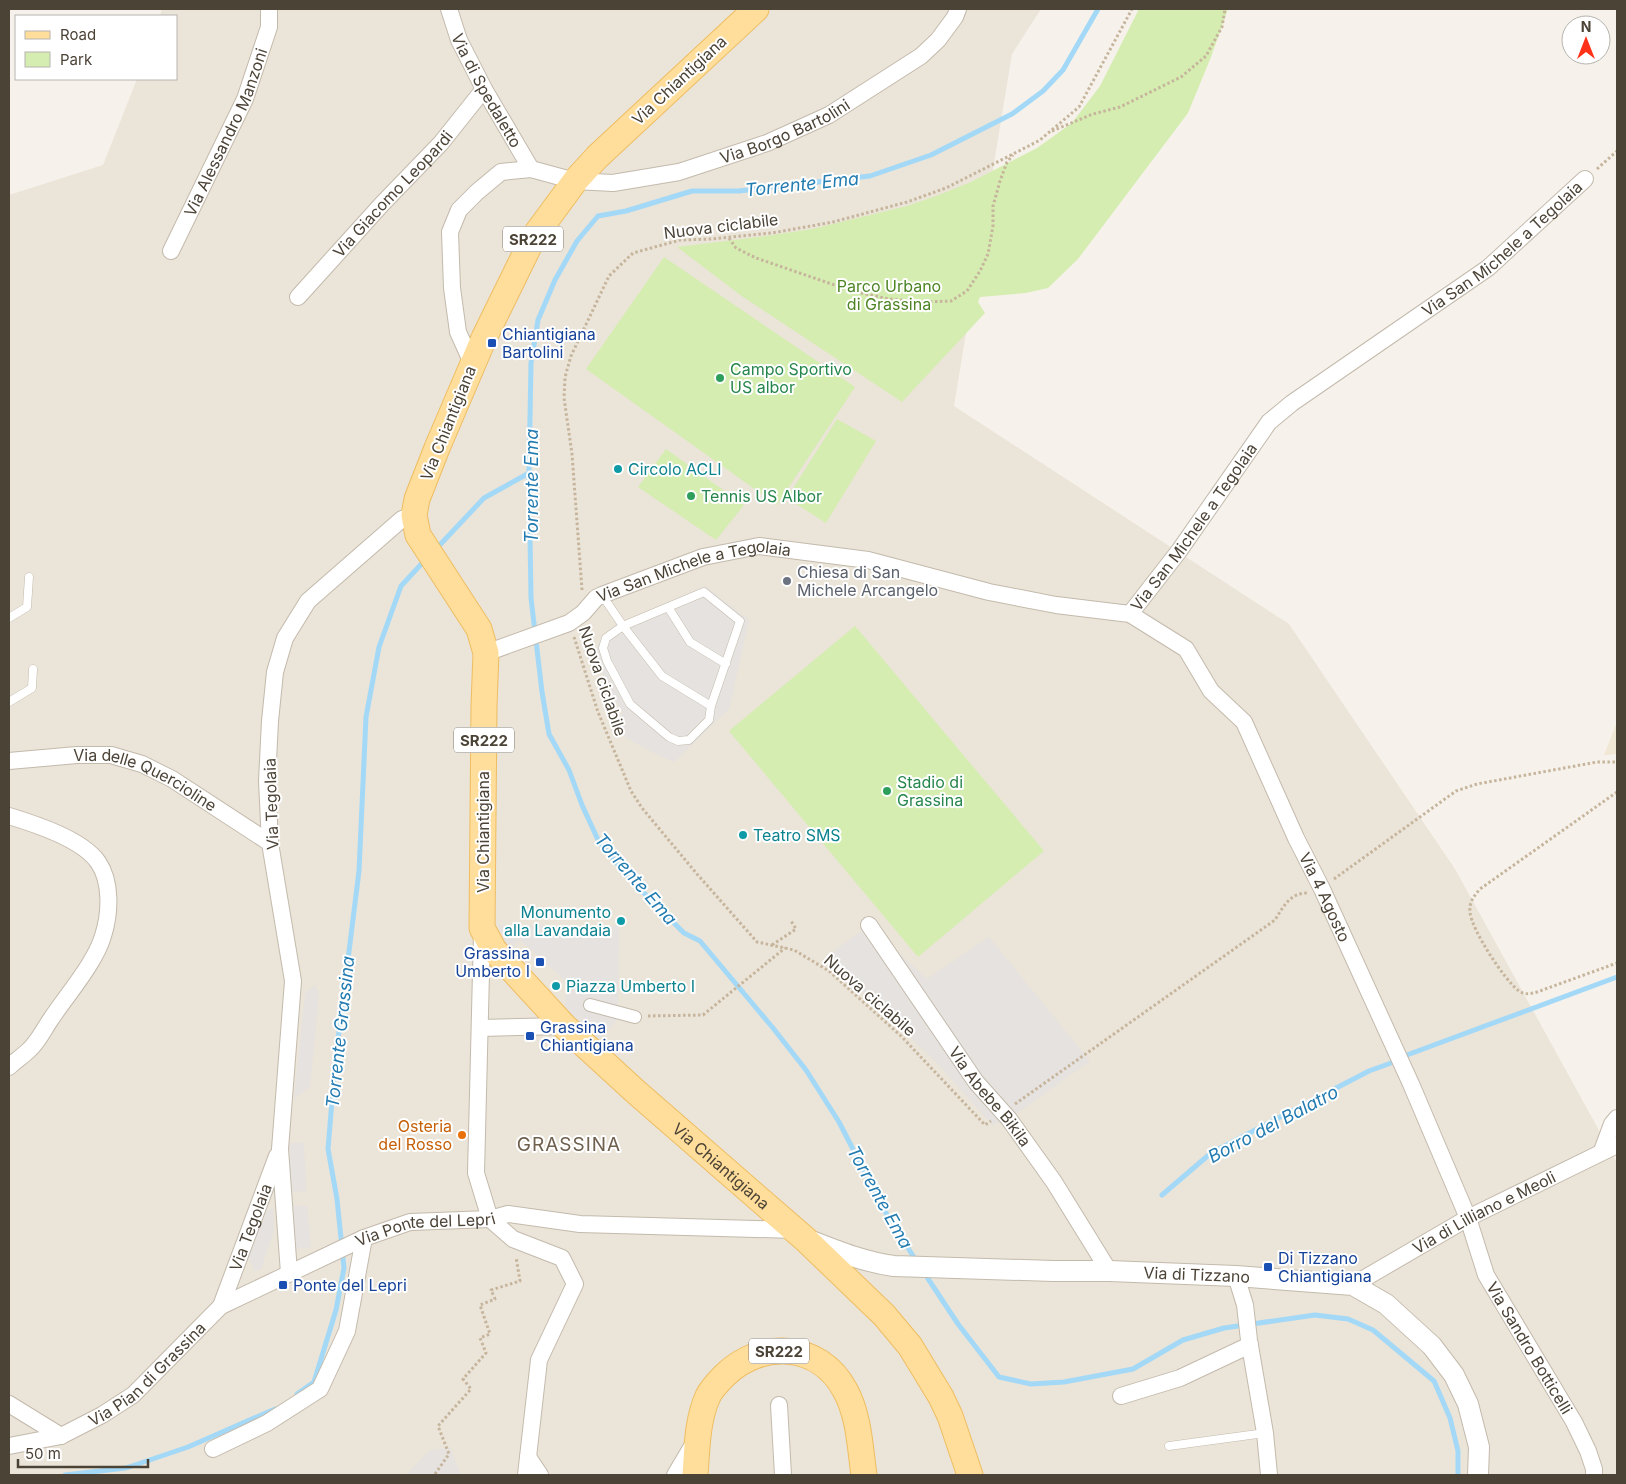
<svg xmlns="http://www.w3.org/2000/svg" width="1626" height="1484" font-family="Inter,sans-serif">
  <style>
    .residential { fill: #ebe4d8 }
    .education { fill: #f0e7d4 }
    .green { fill: #d5edb1 }
    .parking { fill: #e5e2df }
    .lines { fill: none; stroke-linecap: round; stroke-linejoin: round }
    .stream { stroke: #a3d9f7; stroke-width: 5 }
    .service-casing { stroke: #c3baac; stroke-width: 9 }
    .pedestrian-casing { stroke: #c3baac; stroke-width: 14 }
    .minor-casing { stroke: #c3baac; stroke-width: 18 }
    .tertiary-casing { stroke: #c3baac; stroke-width: 22 }
    .primary-casing { stroke: #eebd61; stroke-width: 27 }
    .path { stroke: #c6b59c; stroke-width: 3; stroke-dasharray: 2.5 2.5; stroke-linecap: butt }
    .service { stroke: #fff; stroke-width: 8 }
    .pedestrian { stroke: #fff; stroke-width: 12 }
    .minor { stroke: #fff; stroke-width: 16 }
    .tertiary { stroke: #fff; stroke-width: 20 }
    .primary { stroke: #ffde9b; stroke-width: 25 }
    .transit-dot { fill: #1a4fb4; stroke: #fff; stroke-width: 2 }
    .leisure-dot { fill: #2e9e5b; stroke: #fff; stroke-width: 2 }
    .culture-dot { fill: #0f9aa8; stroke: #fff; stroke-width: 2 }
    .worship-dot { fill: #6b7280; stroke: #fff; stroke-width: 2 }
    .food-dot { fill: #e8710a; stroke: #fff; stroke-width: 2 }
    .labels { text-anchor: middle; dominant-baseline: central; stroke-width: 4; stroke-linejoin: round; paint-order: stroke }
    .shield { fill: #fff; stroke: #827b73; stroke-width: 1 }
    .shield-label { font-size: 15px; font-weight: bold; fill: #4c4337 }
    .street-label { font-size: 16px; fill: #4c4337; stroke: #fff }
    .park-label { font-size: 16px; fill: #4d8424; stroke: #fff }
    .transit-label { font-size: 16px; fill: #164399; stroke: #fff; text-anchor: start }
    .leisure-label { font-size: 16px; fill: #27864d; stroke: #fff; text-anchor: start }
    .culture-label { font-size: 16px; fill: #0d838f; stroke: #fff; text-anchor: start }
    .worship-label { font-size: 16px; fill: #5b616d; stroke: #fff; text-anchor: start }
    .food-label { font-size: 16px; fill: #c56008; stroke: #fff; text-anchor: end }
    .water-label { font-size: 18px; font-style: italic; fill: #237cb1; stroke: #fff }
    .quarter-label { font-size: 19px; letter-spacing: 1px; fill: #6f604e; stroke: #fff }
  </style>
  <rect width="100%" height="100%" fill="#f6f2eb"/>
  <path class="residential" d="M162 9H1041L1012 54 954 406 1289 624 1455 869 1617 1163V1475H9V195L103 165 137 79H176V16H160Z"/>
  <path class="education" d="M1617 722V754L1604 755Z"/>
  <path class="green" d="M1139 9H1228L1211 57 1188 113 1078 259 1048 288 1026 293 980 297 978 302 985 313 902 402 743 297 677 247 766 236 812 229 907 206 936 196 971 182 1037 148 1072 123 1100 86Z
    M664 257 855 387 777 505 586 369Z
    M837 419 876 441 826 523 787 498Z
    M666 449 744 505 716 540 638 487Z
    M855 626 1044 851 918 957 729 731Z"/>
  <path class="parking" d="M705 586 749 620 729 709 674 762 650 751 625 737 612 723 623 712 611 694 595 653 601 637 617 624Z
    M498 925 619 926 618 1019 598 1040 565 1007 568 983 520 940 509 950Z
    M869 925 927 979 989 937 1090 1061 1009 1119 992 1125 936 1062 826 957Z
    M315 985 319 994 310 1087 294 1099 305 993Z
    M289 1143H304L306 1191 291 1192Z
    M292 1206H307L311 1247 296 1249Z
    M273 1208 274 1230 261 1269 255 1271 247 1256 264 1212Z
    M450 1447 461 1475H406L429 1451Z"/>
  <g class="lines">
    <path class="stream" d="M436 549 484 498 529 473
      M1407 1055 1617 977
      M1162 1195 1211 1153 1369 1071 1391 1063
      M917 1262 888 1217 839 1122 806 1070 773 1028 700 941 684 933 633 882 599 842 582 805 569 770 549 734 542 692 531 598 529 473 531 363 538 320 555 280 577 241 598 216 626 211 692 191H739L870 176 931 155 1012 114 1043 91 1063 70 1098 9
      M923 1271 958 1324 999 1377 1031 1384 1064 1382 1133 1369 1183 1340 1224 1328 1315 1315 1348 1319 1373 1330 1434 1381 1450 1418 1458 1451V1475
      M297 1394 314 1382 336 1310 344 1268 337 1199 328 1149 335 1064 359 871 366 717 379 647 401 586 426 559
      M65 1475 126 1468 188 1447 275 1409"/>
    <defs>
      <path id="service" d="M602 595 623 626 662 676 711 706 709 720 689 740 678 741 669 737 630 704 607 661 603 648 606 638 623 626 704 592 740 621 711 706
        M668 607 690 642 726 664
        M9 618 27 607 29 577
        M9 702 32 688 33 669
        M1169 1446 1265 1433"/>
      <path id="pedestrian" d="M590 1005 635 1017"/>
      <g id="minor">
        <path id="s1" d="M449 9 459 40 484 89 531 169"/>
        <path id="s2" d="M171 251 245 99 269 27V9"/>
        <path id="s3" d="M298 297 382 204 441 143 484 89"/>
        <path id="s4" d="M472 363 458 332 452 288 450 232 459 210 477 192 501 172 531 169 575 181 613 183 679 172 767 143 829 115 921 56 938 40 955 17 958 9"/>
        <path id="s5" d="M1130 614 1179 551 1269 422 1292 403 1488 268 1585 179"/>
        <path id="s6" d="M486 653 569 623 583 613 596 598 602 595 703 557 759 546 868 560 989 592 1056 605 1130 614 1186 649 1211 691 1244 722 1296 838 1322 889 1411 1084 1468 1218 1486 1275 1574 1422 1588 1451 1594 1469V1475"/>
        <path id="s7" d="M9 761 77 755H111L142 764 172 779 270 843"/>
        <path d="M9 816C35 824 82 839 98 862 112 882 110 914 103 936 95 963 67 995 51 1019 44 1029 38 1042 29 1050 23 1056 15 1061 9 1067"/>
        <path id="s8" d="M869 925 976 1082 1009 1119 1054 1182 1109 1271"/>
        <path d="M482 933 476 1173 490 1219 513 1239 562 1258 575 1284 539 1360 526 1475"/>
        <path d="M481 1028 564 1026"/>
        <path d="M1602 1151 1612 1124 1617 1118"/>
        <path d="M289 1273 280 1149 293 981 270 843 267 781 270 721 275 672 285 638 308 601 402 519 414 515"/>
        <path d="M1236 1276 1245 1305 1249 1340 1265 1433 1269 1475"/>
        <path id="s9" d="M1353 1285 1468 1218 1617 1145"/>
        <path id="s10" d="M221 1306 277 1156"/>
        <path d="M1121 1396 1180 1378 1250 1345"/>
        <path d="M9 1404 61 1436"/>
        <path d="M779 1405 783 1475"/>
        <path id="s11" d="M9 1446 61 1436 102 1415 133 1395 221 1306 364 1238 410 1222 490 1219 508 1214 580 1224 794 1230"/>
        <path d="M213 1449 267 1423 320 1389 347 1331 364 1238"/>
        <path d="M528 1457 540 1475"/>
        <path d="M675 1475 694 1443"/>
      </g>
      <g id="tertiary">
        <path id="s12" d="M809 1240C837 1251 864 1262 894 1266L1053 1271H1109L1236 1276 1353 1285 1386 1304 1432 1346 1454 1375 1468 1404 1479 1447 1478 1475"/>
      </g>
      <g id="primary">
        <path id="s13" d="M756 9 597 157 575 181 533 238 484 338 437 448 417 499 414 515 418 535 479 629 486 653 484 706 482 928 494 950 564 1026 636 1092 805 1239 884 1315 910 1346 941 1397 950 1416 970 1475"/>
        <path d="M695 1475C697 1449 697 1420 708 1396 712 1388 718 1382 725 1375 761 1340 819 1342 845 1390 859 1415 860 1447 864 1475"/>
      </g>
    </defs>
    <use href="#service" class="service-casing"/>
    <use href="#pedestrian" class="pedestrian-casing"/>
    <use href="#minor" class="minor-casing"/>
    <use href="#tertiary" class="tertiary-casing"/>
    <use href="#primary" class="primary-casing"/>
    <path class="path" d="M1052 131 1093 114 1120 107 1181 77 1206 56 1222 27 1225 9
      M1597 169 1617 151
      M729 238 736 248 756 258 852 291 889 299 924 302 951 301 967 291 980 271 988 254 993 226V206L1000 181 1007 162 1013 155
      M582 590 572 454 564 398 565 377 571 356 609 276 633 253 680 240 711 239 772 233 833 222 907 202 946 188 1017 152 1040 140 1079 107 1132 9
      M574 637 598 712 631 791 642 808 697 874 757 942 794 950 829 971 901 1036 985 1125 991 1121
      M1617 792 1480 889C1474 896 1469 902 1470 912 1471 929 1505 981 1519 991 1525 995 1530 994 1537 992L1617 963
      M1334 879 1456 791 1477 784 1597 762H1617
      M772 945 796 929 791 921
      M648 1016 703 1015 785 948
      M1015 1104 1275 920C1283 907 1290 893 1307 893
      M435 1474 449 1454 438 1426 471 1389 463 1379 486 1353 480 1338 490 1334 480 1305 495 1299 491 1290 520 1281 516 1257"/>
    <use href="#service" class="service"/>
    <use href="#pedestrian" class="pedestrian"/>
    <use href="#minor" class="minor"/>
    <use href="#tertiary" class="tertiary"/>
    <use href="#primary" class="primary"/>
  </g>
  <g class="transit-dot">
    <rect x="487" y="338" width="10" height="10" rx="2.5"/>
    <rect x="535" y="957" width="10" height="10" rx="2.5"/>
    <rect x="525" y="1031" width="10" height="10" rx="2.5"/>
    <rect x="1263" y="1262" width="10" height="10" rx="2.5"/>
    <rect x="278" y="1280" width="10" height="10" rx="2.5"/>
  </g>
  <g class="leisure-dot">
    <circle cx="720" cy="378" r="5"/>
    <circle cx="691" cy="496" r="5"/>
    <circle cx="887" cy="791" r="5"/>
  </g>
  <g class="culture-dot">
    <circle cx="618" cy="469" r="5"/>
    <circle cx="743" cy="835" r="5"/>
    <circle cx="621" cy="921" r="5"/>
    <circle cx="556" cy="986" r="5"/>
  </g>
  <circle class="worship-dot" cx="787" cy="581" r="5"/>
  <circle class="food-dot" cx="462" cy="1135" r="5"/>
  <g class="labels">
    <g class="shield">
      <rect x="503" y="226.5" width="60" height="25" rx="4"/>
      <rect x="454" y="727.5" width="60" height="25" rx="4"/>
      <rect x="749" y="1338.5" width="60" height="25" rx="4"/>
    </g>
    <g class="shield-label">
      <text x="533" y="239">SR222</text>
      <text x="484" y="740">SR222</text>
      <text x="779" y="1351">SR222</text>
    </g>
    <g class="street-label">
      <text transform="translate(679 80) rotate(-43)">Via Chiantigiana</text>
      <text stroke="none"><textPath href="#s1" startOffset="90">Via di Spedaletto</textPath></text>
      <text stroke="none"><textPath href="#s4" startOffset="509">Via Borgo Bartolini</textPath></text>
      <text stroke="none"><textPath href="#s2" startOffset="131">Via Alessandro Manzoni</textPath></text>
      <text stroke="none"><textPath href="#s3" startOffset="140">Via Giacomo Leopardi</textPath></text>
      <text transform="translate(721 226) rotate(-7)">Nuova ciclabile</text>
      <text stroke="none"><textPath href="#s5" startOffset="528">Via San Michele a Tegolaia</textPath></text>
      <text transform="translate(448 423) rotate(-68)">Via Chiantigiana</text>
      <text stroke="none"><textPath href="#s5" startOffset="108">Via San Michele a Tegolaia</textPath></text>
      <text stroke="none"><textPath href="#s6" startOffset="228">Via San Michele a Tegolaia</textPath></text>
      <text transform="translate(603 681) rotate(71)">Nuova ciclabile</text>
      <text stroke="none"><textPath href="#s7" startOffset="142">Via delle Quercioline</textPath></text>
      <text transform="translate(271 804) rotate(-92)">Via Tegolaia</text>
      <text transform="translate(483 832) rotate(-90)">Via Chiantigiana</text>
      <text stroke="none"><textPath href="#s6" startOffset="1028">Via 4 Agosto</textPath></text>
      <text transform="translate(870 995) rotate(41)">Nuova ciclabile</text>
      <text stroke="none"><textPath href="#s8" startOffset="210">Via Abebe Bikila</textPath></text>
      <text stroke="none"><textPath href="#s13" startOffset="1394">Via Chiantigiana</textPath></text>
      <text stroke="none"><textPath href="#s9" startOffset="150">Via di Lilliano e Meoli</textPath></text>
      <text stroke="none"><textPath href="#s10" startOffset="84">Via Tegolaia</textPath></text>
      <text stroke="none"><textPath href="#s11" startOffset="482">Via Ponte del Lepri</textPath></text>
      <text stroke="none"><textPath href="#s12" startOffset="392">Via di Tizzano</textPath></text>
      <text stroke="none"><textPath href="#s6" startOffset="1524">Via Sandro Botticelli</textPath></text>
      <text stroke="none"><textPath href="#s11" startOffset="160">Via Pian di Grassina</textPath></text>
    </g>
    <g class="park-label">
      <text x="889" y="286">Parco Urbano<tspan x="889" dy="18">di Grassina</tspan></text>
    </g>
    <g class="transit-label">
      <text x="502" y="334">Chiantigiana<tspan x="502" dy="18">Bartolini</tspan></text>
      <text x="530" y="953" text-anchor="end">Grassina<tspan x="530" dy="18">Umberto I</tspan></text>
      <text x="540" y="1027">Grassina<tspan x="540" dy="18">Chiantigiana</tspan></text>
      <text x="1278" y="1258">Di Tizzano<tspan x="1278" dy="18">Chiantigiana</tspan></text>
      <text x="293" y="1285">Ponte del Lepri</text>
    </g>
    <g class="leisure-label">
      <text x="730" y="369">Campo Sportivo<tspan x="730" dy="18">US albor</tspan></text>
      <text x="701" y="496">Tennis US Albor</text>
      <text x="897" y="782">Stadio di<tspan x="897" dy="18">Grassina</tspan></text>
    </g>
    <g class="culture-label">
      <text x="628" y="469">Circolo ACLI</text>
      <text x="753" y="835">Teatro SMS</text>
      <text x="611" y="912" text-anchor="end">Monumento<tspan x="611" dy="18">alla Lavandaia</tspan></text>
      <text x="566" y="986">Piazza Umberto I</text>
    </g>
    <g class="worship-label">
      <text x="797" y="572">Chiesa di San<tspan x="797" dy="18">Michele Arcangelo</tspan></text>
    </g>
    <g class="food-label">
      <text x="452" y="1126">Osteria<tspan x="452" dy="18">del Rosso</tspan></text>
    </g>
    <g class="water-label">
      <text transform="translate(802 184) rotate(-6)">Torrente Ema</text>
      <text transform="translate(531 486) rotate(-90)">Torrente Ema</text>
      <text transform="translate(636 879) rotate(49)">Torrente Ema</text>
      <text transform="translate(340 1032) rotate(-84)">Torrente Grassina</text>
      <text transform="translate(1273 1124) rotate(-28)">Borro del Balatro</text>
      <text transform="translate(880 1197) rotate(61)">Torrente Ema</text>
    </g>
    <g class="quarter-label">
      <text x="569" y="1144">GRASSINA</text>
    </g>
  </g>
  <rect width="1626" height="1484" fill="none" stroke="#4c4337" stroke-width="20"/>
  <rect x="15" y="15" width="162" height="65" fill="#ffffff" stroke="#b7b4af"/>
  <rect x="25" y="31" width="25" height="8" fill="#ffde9b" stroke="#b7b4af"/>
  <text x="60" y="40" font-size="15" fill="#4c4337">Road</text>
  <rect x="25" y="52" width="25" height="15" fill="#d5edb1" stroke="#b7b4af"/>
  <text x="60" y="65" font-size="15" fill="#4c4337">Park</text>
  <g transform="translate(1586 40)"><circle r="24" fill="#ffffff" stroke="#b7b4af"/>
  <path d="M0-4L9 19L0 12L-9 19Z" fill="#ff3119"/>
  <text y="-8" font-size="14" font-weight="bold" text-anchor="middle" fill="#4c4337">N</text>
  </g>
  <path d="M18 1459v8h130v-8" fill="none" stroke="#4c4337" stroke-width="2.5"/>
  <text x="25" y="1459" font-size="15" fill="#4c4337" stroke="#ffffff" stroke-width="4" paint-order="stroke">50 m</text>
</svg>
